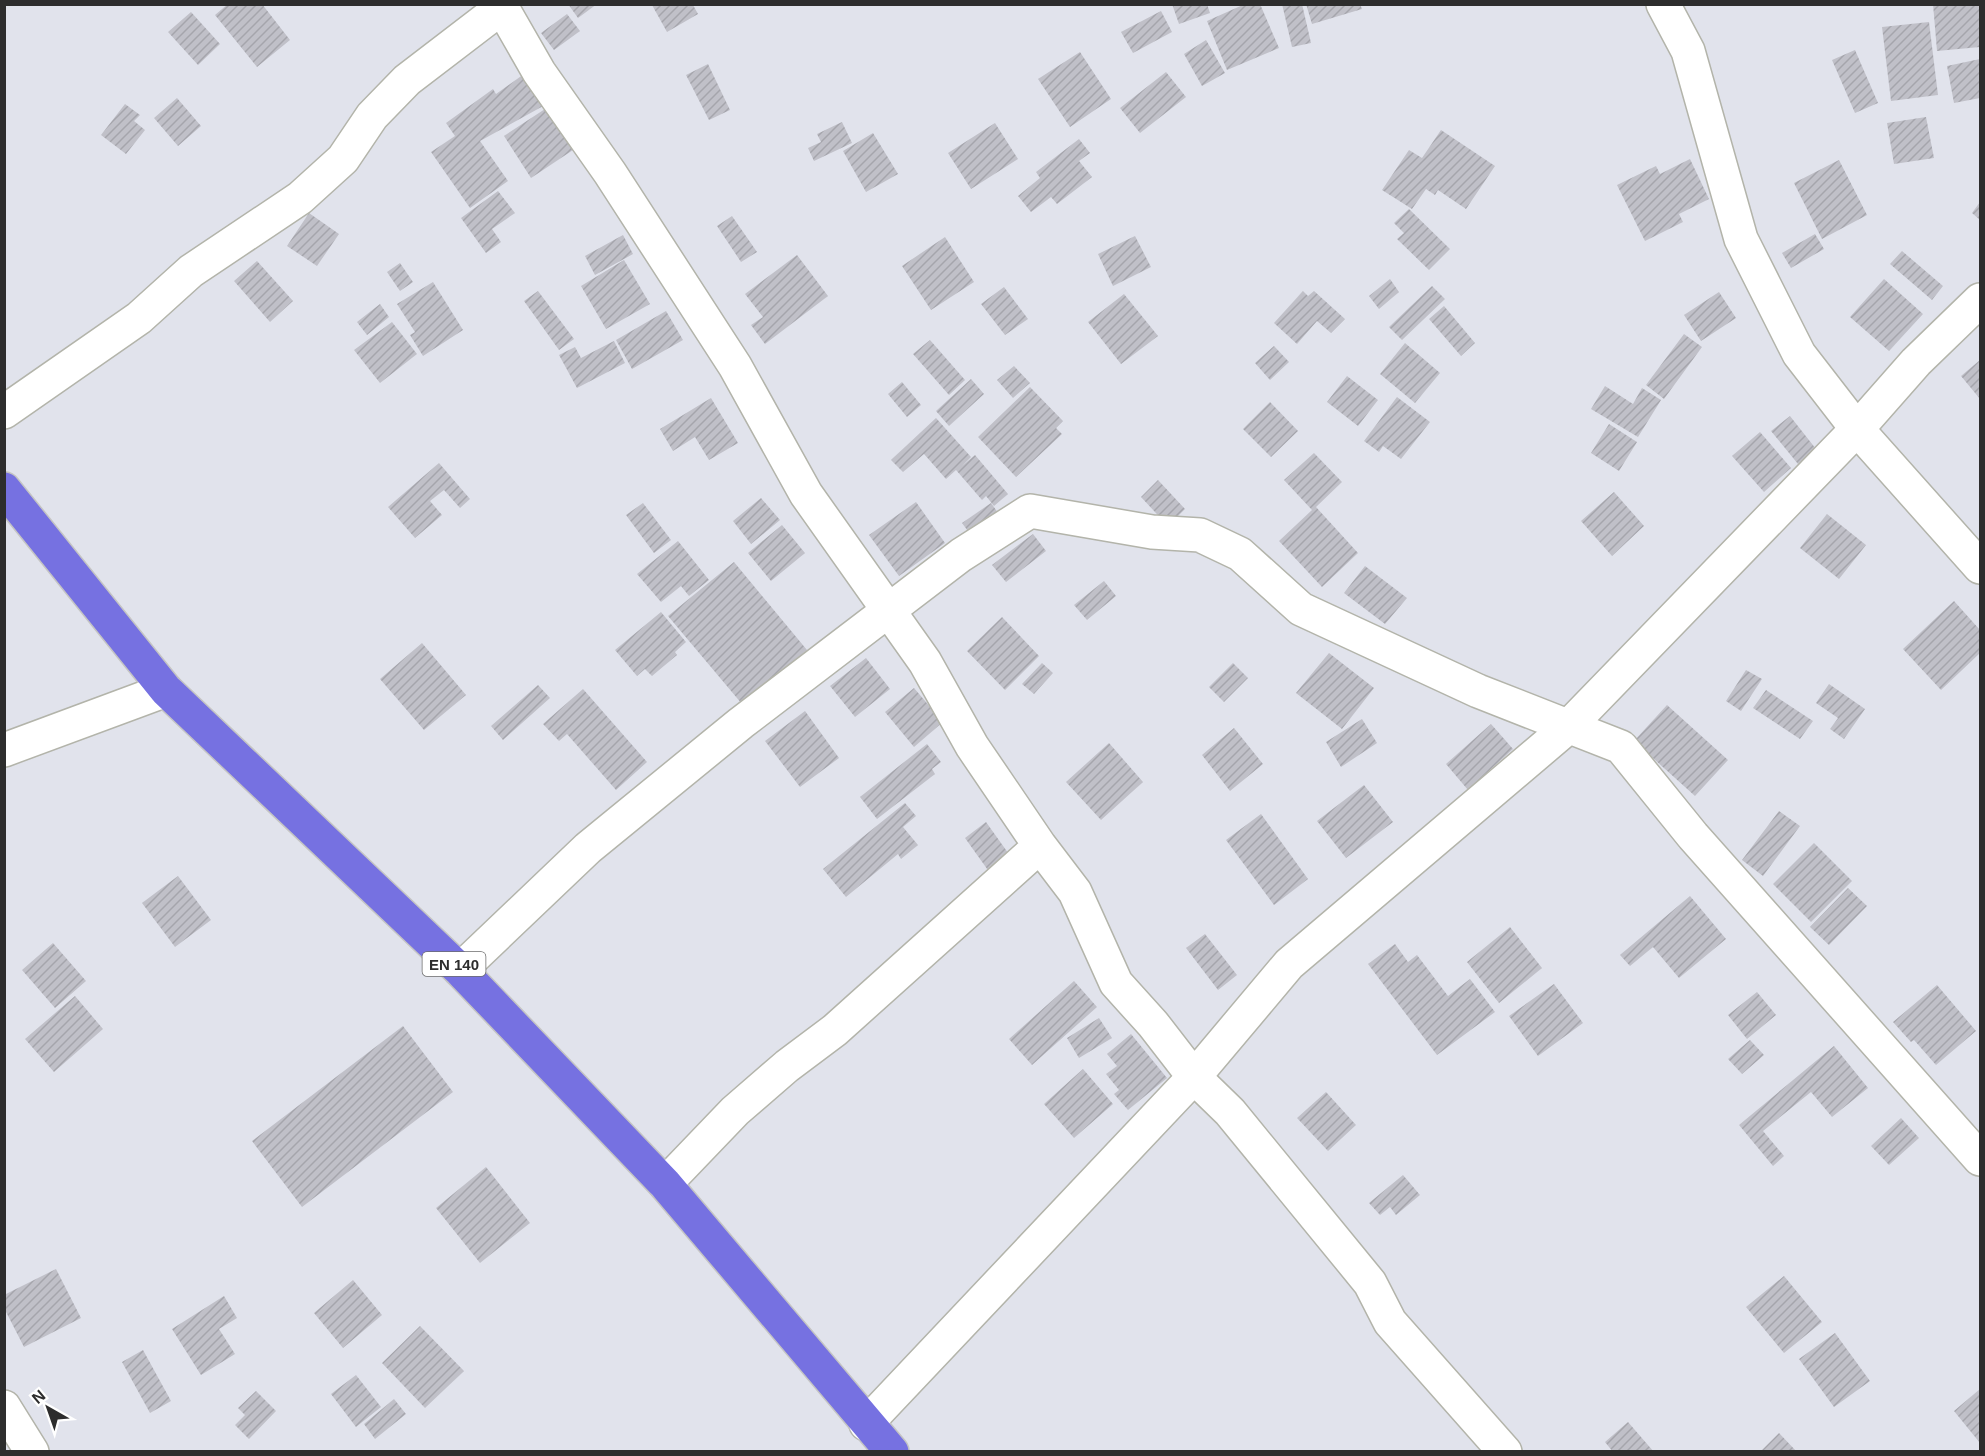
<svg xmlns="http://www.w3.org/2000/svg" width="1985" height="1456" font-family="Helvetica,sans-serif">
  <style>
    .building { fill: url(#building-hatch) }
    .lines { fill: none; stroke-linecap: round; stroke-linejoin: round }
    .minor-casing { stroke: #b3b4aa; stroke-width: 36 }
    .major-casing { stroke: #c4c4c4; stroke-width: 36 }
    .minor { stroke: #fff; stroke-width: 33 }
    .major { stroke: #7671e1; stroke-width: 33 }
    .labels { text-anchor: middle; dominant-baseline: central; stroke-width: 4.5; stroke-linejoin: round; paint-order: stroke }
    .shield { fill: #fff; stroke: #6c6c6c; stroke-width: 1.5 }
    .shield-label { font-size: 15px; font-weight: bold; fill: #2d2d2d }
  </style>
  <defs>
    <pattern id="building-hatch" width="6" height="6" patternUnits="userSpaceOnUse" patternTransform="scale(1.5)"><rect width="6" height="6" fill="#c0c0c8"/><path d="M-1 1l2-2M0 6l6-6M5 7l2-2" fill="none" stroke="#a5a5ac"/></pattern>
  </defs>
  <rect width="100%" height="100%" fill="#e1e3ec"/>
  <path class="building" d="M228 4H262L290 40 257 67 215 15Z
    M568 4H597L578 18Z
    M1172 4H1207L1210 13 1179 24Z
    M1245 4H1260L1279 48 1227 70 1207 21Z
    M1282 4H1302L1311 43 1292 47Z
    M1306 4H1360L1362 9 1312 24Z
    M1933 4H1980V47L1937 51Z
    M652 5H693L698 14 667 32Z
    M1161 11 1172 32 1133 53 1121 32Z
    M191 12 220 44 198 65 168 32Z
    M567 14 580 31 554 50 541 33Z
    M1929 22 1938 95 1891 101 1882 27Z
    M1206 40 1225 73 1202 86 1184 54Z
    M1855 50 1878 103 1855 113 1832 60Z
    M1080 52 1111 99 1070 127 1038 79Z
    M1980 59V98L1954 103 1947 66Z
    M708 64 730 110 709 120 686 75Z
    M1166 72 1186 97 1140 133 1120 108Z
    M524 74 545 105 480 141 508 181 470 208 431 152 455 136 446 123 493 89 496 94Z
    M177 98 201 126 178 146 154 118Z
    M125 104 140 115 134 121 145 130 126 154 101 135Z
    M545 109 573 150 531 178 504 136Z
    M1926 117 1934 158 1894 164 1887 123Z
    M842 122 852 143 814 161 808 148 821 142 817 134Z
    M995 123 1018 159 971 189 948 153Z
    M1441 130 1495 166 1466 209 1438 190 1435 195 1426 189 1412 209 1382 190 1409 150 1422 158Z
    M873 133 898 174 866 192 843 151Z
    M1079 139 1090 153 1079 161 1092 177 1057 204 1051 197 1031 212 1018 196 1040 178 1036 172Z
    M1690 159 1709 199 1679 214 1683 222 1645 241 1617 185 1656 166 1660 174Z
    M1839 160 1867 215 1822 239 1794 183Z
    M498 191 515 213 492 229 501 242 486 253 461 218Z
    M1980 202V220L1972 213Z
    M1409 209 1450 249 1429 270 1397 239 1404 233 1394 223Z
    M309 213 339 234 317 266 287 246Z
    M732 216 757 252 741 262 717 226Z
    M1815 234 1824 249 1791 268 1782 253Z
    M623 235 633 254 595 275 585 256Z
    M1135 236 1151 267 1113 286 1098 254Z
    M945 237 974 282 931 310 902 266Z
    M1902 251 1943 286 1932 300 1890 264Z
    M797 255 828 296 765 344 751 325 763 317 745 294Z
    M624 260 650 304 606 329 581 286Z
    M257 261 293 301 270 322 234 281Z
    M400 263 413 282 400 291 387 272Z
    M1390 279 1399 292 1379 309 1369 296Z
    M1884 279 1923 314 1889 351 1850 317Z
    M433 282 463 330 423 356 410 335 415 332 397 304Z
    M1432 286 1445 299 1402 340 1389 327Z
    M1004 287 1028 319 1005 335 981 304Z
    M538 291 574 339 559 350 524 301Z
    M1303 291 1308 296 1314 291 1345 319 1331 333 1317 321 1297 344 1274 323Z
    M1719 292 1736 318 1701 341 1684 315Z
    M1124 294 1158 336 1121 364 1088 322Z
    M380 304 389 317 367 335 357 322Z
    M1444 306 1475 343 1461 356 1429 319Z
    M666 311 683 340 632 369 616 340Z
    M392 322 417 354 380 383 354 350Z
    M1684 334 1702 347 1664 399 1646 385Z
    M930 340 965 380 949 395 913 354Z
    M614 341 625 363 577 388 559 355 575 347 581 358Z
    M1405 343 1440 373 1415 403 1380 374Z
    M1274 346 1289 362 1270 380 1255 363Z
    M1980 360V399L1961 376Z
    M1014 366 1030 383 1013 398 997 380Z
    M1347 376 1378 400 1358 426 1327 402Z
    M971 379 984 394 949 426 936 411Z
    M902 382 921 405 907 417 888 394Z
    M1605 386 1633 404 1642 388 1661 400 1638 437 1591 409Z
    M1030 387 1063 421 1056 428 1062 434 1016 477 978 437Z
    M1397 397 1430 422 1401 459 1383 446 1379 452 1364 441Z
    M711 398 738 443 709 460 695 437 673 451 660 429Z
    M1270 402 1298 431 1271 457 1243 429Z
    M1790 416 1816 449 1798 464 1771 431Z
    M936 418 971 457 962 466 975 455 1008 494 994 506 986 496 982 500 956 470 946 479 924 454 903 472 891 460Z
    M1609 424 1637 442 1619 471 1591 453Z
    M1760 432 1791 468 1764 492 1732 456Z
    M1314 453 1342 482 1316 507 1358 553 1322 587 1279 541 1312 510 1284 480Z
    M439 463 470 499 460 508 444 490 430 501 442 515 415 538 388 507Z
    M1158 480 1185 509 1168 526 1141 497Z
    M1614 492 1644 526 1612 556 1581 521Z
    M761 498 780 520 751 544 733 521Z
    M916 502 945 543 899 576 869 535Z
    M643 503 671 540 654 553 626 515Z
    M991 503 1001 517 973 538 962 523Z
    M1827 514 1866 545 1839 579 1800 548Z
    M782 525 805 553 771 581 748 553Z
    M1033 534 1046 551 1006 582 992 565Z
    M678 541 709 580 689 596 681 586 661 602 637 574Z
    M734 562 807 650 742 704 668 616Z
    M1365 566 1407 598 1385 624 1344 593Z
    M1104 581 1116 596 1087 620 1074 605Z
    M1954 601 1980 630V653L1941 690 1903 649Z
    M661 612 686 642 675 652 677 655 652 676 645 669 637 676 615 650Z
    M1002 617 1039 656 1005 690 967 651Z
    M422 643 466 695 424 730 380 679Z
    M1329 653 1374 688 1342 729 1296 693Z
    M866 658 890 689 855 717 830 686Z
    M1042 663 1053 673 1034 694 1022 684Z
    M1233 663 1248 678 1224 702 1209 687Z
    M1746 670 1762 679 1741 711 1726 701Z
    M1829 684 1865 709 1844 739 1830 729 1838 718 1816 703Z
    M538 685 550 698 503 740 491 726Z
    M914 688 943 722 914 747 885 712Z
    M583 689 647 762 616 790 567 734 559 741 543 724Z
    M1766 690 1813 721 1800 739 1753 708Z
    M1667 705 1728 760 1695 796 1634 741Z
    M805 711 839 758 800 787 765 741Z
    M1362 719 1377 743 1341 767 1326 742Z
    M1491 724 1513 749 1468 790 1446 764Z
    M1234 728 1263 764 1230 791 1202 755Z
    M1109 743 1143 782 1101 820 1066 782Z
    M927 744 941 762 932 769 935 774 877 819 860 797Z
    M1364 785 1393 822 1346 858 1317 821Z
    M905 803 916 816 903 827 918 845 901 859 898 854 846 897 823 869Z
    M1779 811 1800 826 1763 876 1742 860Z
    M1261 814 1308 879 1274 905 1226 840Z
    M986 822 1011 857 990 873 965 838Z
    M1814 843 1852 881 1811 922 1773 884Z
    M178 876 211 920 175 947 142 903Z
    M1848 888 1867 906 1829 945 1810 927Z
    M1690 896 1726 939 1679 978 1653 947 1630 966 1620 955Z
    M1510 927 1542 968 1499 1003 1467 962Z
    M1205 934 1237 975 1218 990 1186 948Z
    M53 943 86 981 55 1008 22 970Z
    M1395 944 1408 962 1417 955 1448 996 1470 979 1495 1012 1437 1055 1368 964Z
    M1074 981 1097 1007 1032 1065 1009 1039Z
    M1554 984 1583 1023 1538 1056 1509 1016Z
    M1937 985 1976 1031 1936 1065 1914 1040 1911 1042 1893 1022Z
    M1757 992 1776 1015 1747 1039 1728 1015Z
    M75 996 103 1029 54 1072 25 1039Z
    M1099 1018 1112 1038 1079 1058 1067 1038Z
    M403 1026 453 1092 302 1207 252 1141Z
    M1131 1034 1167 1078 1128 1110 1114 1094 1119 1090 1106 1074 1117 1066 1107 1054Z
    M1750 1040 1764 1055 1742 1074 1728 1059Z
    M1834 1046 1868 1088 1832 1117 1811 1092 1763 1131 1784 1156 1773 1166 1739 1125Z
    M1083 1069 1113 1104 1074 1138 1044 1104Z
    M1326 1092 1356 1125 1328 1151 1297 1118Z
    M1901 1118 1919 1138 1889 1165 1871 1146Z
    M486 1167 530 1223 480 1263 436 1208Z
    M1403 1175 1420 1195 1396 1215 1390 1207 1380 1215 1369 1203Z
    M56 1269 81 1318 24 1347 4 1308V1295Z
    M1784 1276 1822 1322 1784 1353 1746 1307Z
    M353 1280 382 1315 343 1348 314 1313Z
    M224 1296 237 1318 219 1329 235 1354 201 1375 172 1329Z
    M420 1326 464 1371 425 1408 382 1363Z
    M1835 1333 1870 1381 1834 1407 1799 1359Z
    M143 1350 171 1401 150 1413 122 1362Z
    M356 1375 381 1407 356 1427 331 1394Z
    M1980 1389V1443L1954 1411Z
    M256 1391 276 1411 249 1439 235 1425 245 1415 238 1408Z
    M394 1399 406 1414 375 1439 364 1424Z
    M1628 1422 1654 1452H1613L1605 1442Z
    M1779 1433 1797 1452H1760Z"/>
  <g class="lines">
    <defs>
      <path id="minor" d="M500 4 539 72 610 173 735 366 806 494 925 662 972 746 1040 846 1075 892 1116 983 1153 1024 1194 1077 1230 1112 1370 1283 1390 1322 1505 1452
        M1663 4 1688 51 1741 239 1799 354 1857 429 1980 567
        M4 412 139 318 191 271 300 198 343 159 372 116 407 80 501 8
        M4 750 166 690
        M460 970 588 848 741 723 961 555 1030 511 1152 532 1200 535 1240 554 1301 609 1478 691 1621 747 1693 836 1980 1159
        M665 1184 735 1111 787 1066 835 1030 1040 846
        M4 1407 32 1452
        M866 1424 1194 1077 1289 964 1568 727 1857 429 1916 362 1980 300"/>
      <path id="major" d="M4 489 166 690 460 970 665 1184 892 1452"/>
    </defs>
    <use href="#minor" class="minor-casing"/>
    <use href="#major" class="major-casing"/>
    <use href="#minor" class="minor"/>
    <use href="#major" class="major"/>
  </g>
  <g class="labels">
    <rect class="shield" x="422.5" y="952" width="63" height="24" rx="4.5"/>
    <g class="shield-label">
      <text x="454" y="964">EN 140</text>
    </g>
  </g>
  <rect width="1985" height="1456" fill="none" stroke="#2d2d2d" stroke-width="12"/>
  <g transform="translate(48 1408) rotate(320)" stroke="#ffffff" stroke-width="4.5" paint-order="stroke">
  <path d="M0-4.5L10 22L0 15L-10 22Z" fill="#2d2d2d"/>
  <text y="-9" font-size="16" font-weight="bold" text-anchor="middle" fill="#2d2d2d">N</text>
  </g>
</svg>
